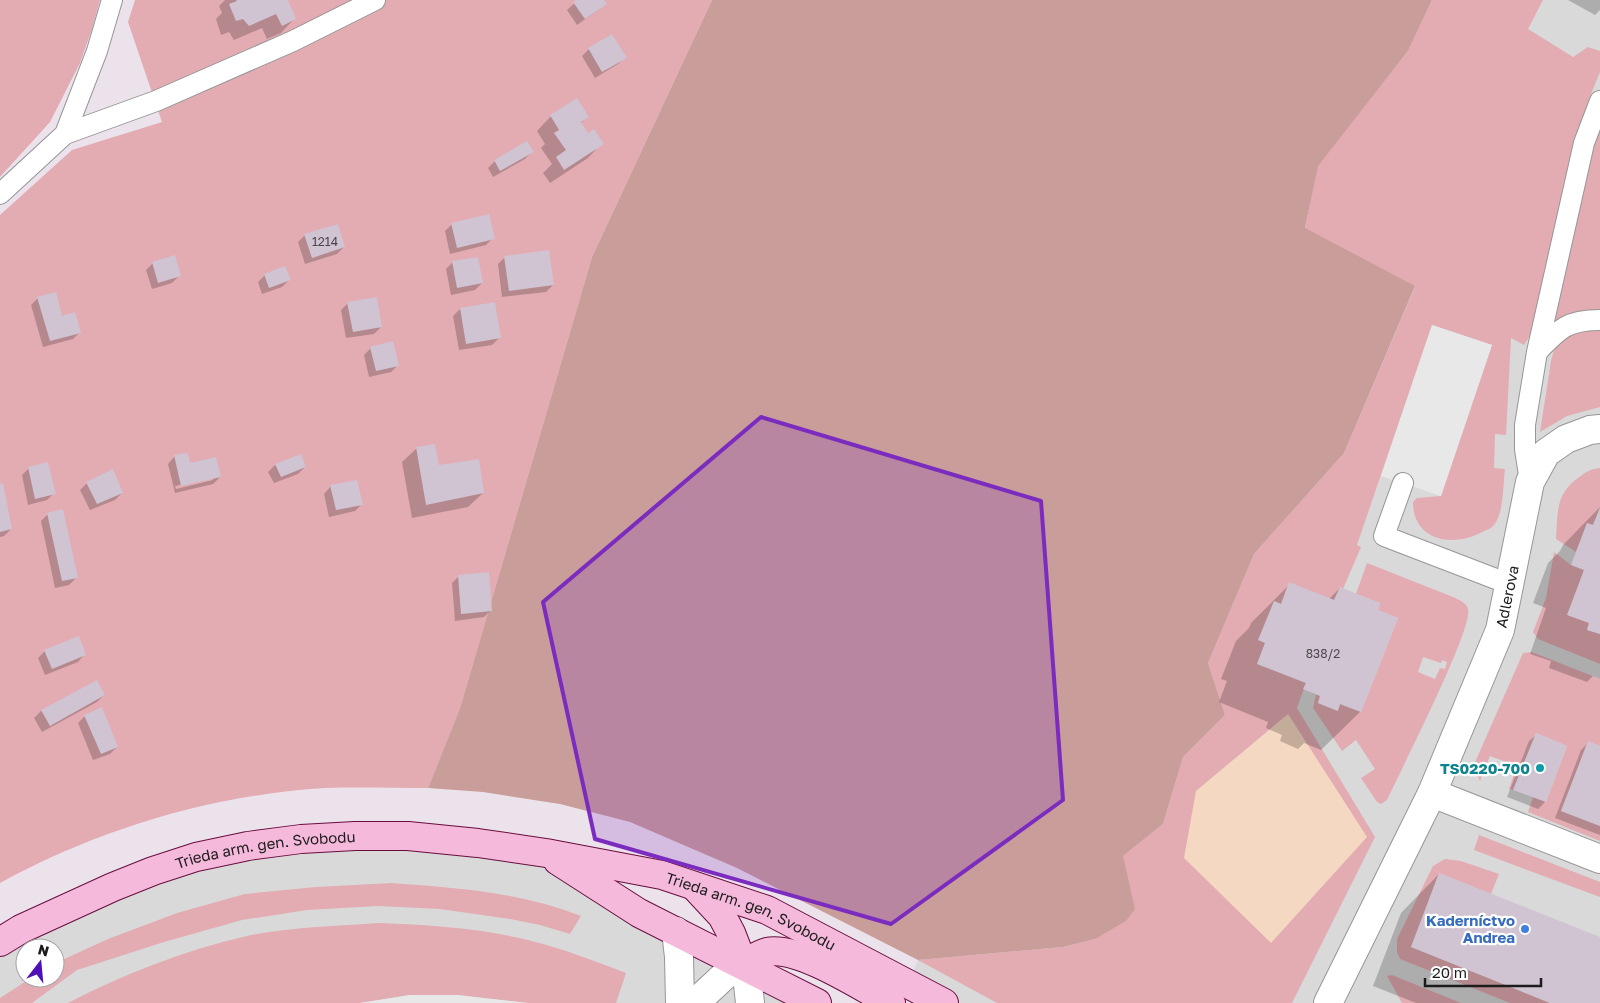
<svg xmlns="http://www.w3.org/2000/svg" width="1600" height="1003" font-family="'Golos Text',sans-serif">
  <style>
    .residential { fill: #d9d9da; fill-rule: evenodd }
    .grass { fill: #e3abb2; fill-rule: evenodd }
    .forest { fill: #c99d9a }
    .park { fill: #f4d8c1 }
    .parking { fill: #e8e8e8 }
    .shadow { fill: #0003; fill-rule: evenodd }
    .building { fill: #d0c3d2 }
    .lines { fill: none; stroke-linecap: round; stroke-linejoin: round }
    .lane-casing { stroke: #969696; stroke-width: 22 }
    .street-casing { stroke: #969696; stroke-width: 30 }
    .secondary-casing { stroke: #690d3d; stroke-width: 30 }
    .lane { stroke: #fff; stroke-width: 20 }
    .street { stroke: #fff; stroke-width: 28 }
    .secondary { stroke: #f4b9db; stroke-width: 28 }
    .marked { fill: #7b2cbf; fill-opacity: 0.2; stroke: #7b2cbf; stroke-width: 4; stroke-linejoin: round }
    .culture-dot { fill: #0f9aa8; stroke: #fff; stroke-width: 2 }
    .shop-dot { fill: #3f7fe0; stroke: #fff; stroke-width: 2 }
    .labels { text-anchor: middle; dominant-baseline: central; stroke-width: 4.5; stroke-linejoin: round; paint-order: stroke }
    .number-label { font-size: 12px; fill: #49464a }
    .street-label { font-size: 15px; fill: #1c1c1c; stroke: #fff }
    .culture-label { font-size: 15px; font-weight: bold; fill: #0d838f; stroke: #fff; text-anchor: end }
    .shop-label { font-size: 15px; font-weight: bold; fill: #366cbe; stroke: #fff; text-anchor: end }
  </style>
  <rect width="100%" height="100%" fill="#ece2ec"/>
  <path class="residential" d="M1432 0H1600V1003H944L908 984 918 960 1063 947 1408 51Z
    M301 839 546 853 817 1003H0V942L64 908ZM25 948H55V978H25Z"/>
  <path class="grass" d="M0 0H100L92 29 80 63 50 122 0 177Z
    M135 0H712L592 257 460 708 428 788C394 788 359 787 325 788 212 795 99 829 0 883V215L72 150 162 122 128 22Z
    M1432 0H1543L1528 29 1573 57 1588 47 1600 51V72L1587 104 1575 144 1552 240 1543 297 1536 326 1524 345 1511 338 1506 435 1495 434 1494 468 1505 469C1503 484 1504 513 1494 525 1492 528 1487 530 1484 531 1455 548 1413 542 1413 502L1417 498 1441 496 1492 345 1432 325 1357 545 1361 547 1343 589 1340 587 1334 600 1289 583 1281 604 1274 601 1265 643 1257 664 1306 683 1297 708 1375 837 1292 1003H997L918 960 1063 947 1095 939 1123 856 1163 824 1183 757 1225 715 1208 663 1254 554 1344 453 1415 287 1305 229 1317 166 1408 51Z
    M1600 124V312L1581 313 1555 321 1589 160Z
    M1577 327H1600V407L1567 416 1540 432 1551 361 1555 346Z
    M1600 468V507L1593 525 1587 523 1576 552 1556 539C1558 510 1555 493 1582 475 1588 471 1592 469 1600 468Z
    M1554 552 1571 565 1584 570 1568 615 1589 623 1587 630 1600 634V664L1538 639 1533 632 1546 598Z
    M1367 563 1453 597C1459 600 1466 602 1468 609 1474 627 1399 774 1387 800L1381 804 1377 802 1361 778 1375 769 1356 740 1342 751 1313 708 1316 694 1320 696 1318 703 1337 711 1340 704 1361 712 1398 618 1378 610 1380 603 1356 594ZM1423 657 1441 663 1442 660 1447 662 1445 669 1440 668 1435 679 1418 672Z
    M1532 652 1600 679V746L1588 742 1561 811 1600 826V841L1528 812 1533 797 1546 802 1567 746 1536 733 1513 790 1509 789 1517 766 1490 756 1480 781 1473 767 1523 653Z
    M1479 835 1600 882V897L1474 850Z
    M1445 859 1461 861 1499 874 1491 894 1439 873 1411 947 1550 1003H1510L1400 959 1397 952V939L1433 866Z
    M392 883C456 888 521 892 581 916L570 934 540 925 510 919 440 909 378 906 307 910 242 920 164 942 77 970 32 1003H0V998L31 978H55V963L58 962 108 939 177 913 245 894 316 887Z
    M380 923C434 925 490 929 543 944 571 952 598 962 626 973L616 1003H528L457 995H410L360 1003H68C124 974 185 950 247 936 290 927 336 926 380 923Z
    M1392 975 1461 1003H1402L1387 976Z"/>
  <path class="forest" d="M712 0H1432L1408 51 1318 166 1305 228 1415 286 1344 453 1254 554 1208 663 1225 715 1183 757 1163 824 1123 856 1135 909 1126 921 1095 939 1063 947 918 960 737 868 630 822 560 804 483 792 428 788 460 708 592 257Z"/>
  <path class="park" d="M1288 714 1367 837 1271 943 1184 858 1196 791Z"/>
  <path class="parking" d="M1432 325 1492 345 1441 496 1381 476Z
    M410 995H457L528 1003H360Z"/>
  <path class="shadow" d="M225 0H286L295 18 281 33 267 39 262 28 234 40 229 32 221 35 216 19 222 13 219 6Z
    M578 0H603L605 3 598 10 577 25 567 10Z
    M1568 0H1600V10L1595 15Z
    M612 36 625 57 618 64 595 78 582 56 589 49Z
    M576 100 587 117 580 124 587 135 602 143 588 158 550 183 543 173 552 164 541 148 545 144 537 131 551 116Z
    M532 152 525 159 493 177 488 168 495 161Z
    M452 224 493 238 486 245 450 254 445 231Z
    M305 235 344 247 337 254 305 264 298 242Z
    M505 257 553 285 546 292 502 297 498 264Z
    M453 262 482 283 475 290 451 295 446 269Z
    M153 263 179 276 172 283 152 289 146 270Z
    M265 275 289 280 282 287 262 294 258 282Z
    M38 298 80 332 73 339 43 347 31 305Z
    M348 303 381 327 374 334 346 338 341 310Z
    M460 309 499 338 492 345 459 350 453 316Z
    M371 348 398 365 391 372 369 377 364 355Z
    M417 448 438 467 483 493 468 507 412 518 402 462Z
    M175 456 220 477 213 484 175 493 168 464ZM213 477V480L176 489 175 486Z
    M300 456 305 467 298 474 274 483 268 472 275 465Z
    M29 468 54 493 47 500 28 505 22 475Z
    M87 483 122 493 115 500 90 510 80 490Z
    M0 485 11 529 4 536 0 537Z
    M331 486 362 504 355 511 329 517 324 494Z
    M1600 507V679L1593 676 1587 682 1549 668 1551 661 1530 654 1546 608 1533 603 1548 563 1560 551 1563 545Z
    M48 514 76 578 69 585 55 588 41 521Z
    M459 576 491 610 484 617 455 621 452 583Z
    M1290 584 1329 599 1340 588 1376 611 1397 619 1360 712 1321 750 1304 743 1298 749 1280 741 1282 735 1266 728 1268 722 1219 702 1227 681 1221 679 1236 641 1249 628 1251 623Z
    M45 651 84 655 78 662 45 675 38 658Z
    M97 681 104 695 97 702 42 732 34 718 41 711Z
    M85 716 117 747 110 754 93 760 78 723Z
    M1536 735 1566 747 1545 802 1538 809 1507 797 1529 741Z
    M1588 743 1600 747V835L1555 818 1581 750Z
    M1439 874 1600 938V1003H1416L1373 986 1401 913Z"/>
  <path class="building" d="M236 0H288L296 19 282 26 276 14 249 26 243 19 236 21 229 4 237 1Z
    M576 0H604L607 4 585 19 573 2Z
    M612 34 627 58 602 72 588 48Z
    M577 98 589 117 581 122 588 133 594 129 604 144 564 170 556 157 566 150 554 133 559 130 550 115Z
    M527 141 534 152 500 171 494 160Z
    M489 214 495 239 457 248 451 223Z
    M338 224 345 247 312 258 304 234Z
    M549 250 554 285 509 291 504 256Z
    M175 255 181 276 158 283 152 262Z
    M478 257 483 283 457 288 452 261Z
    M285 266 291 280 269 288 264 274Z
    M56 292 62 316 75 312 81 333 50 341 37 297Z
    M377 297 382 327 353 332 347 302Z
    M495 302 501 338 466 344 460 308Z
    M393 341 399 366 376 371 370 347Z
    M435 444 439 465 479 459 484 493 426 505 416 447Z
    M188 453 190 463 216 457 221 477 181 486 174 455Z
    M301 454 306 467 281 477 275 464Z
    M48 462 56 494 35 499 28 467Z
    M113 469 123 493 97 504 86 482Z
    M357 480 363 505 336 510 330 485Z
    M3 483 12 529 0 532V484Z
    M1600 508V634L1587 630 1589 623 1567 615 1584 570 1571 565 1587 523 1593 525Z
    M63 509 78 578 62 581 47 513Z
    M489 572 492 611 461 614 458 575Z
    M1289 582 1334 600 1340 587 1380 603 1378 610 1398 618 1361 712 1340 704 1338 711 1318 703 1320 696 1303 689 1306 683 1257 664 1265 643 1258 640 1274 601 1281 604Z
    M79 636 86 655 52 669 44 650Z
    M97 680 105 695 50 726 41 710Z
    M102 707 118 747 101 754 84 715Z
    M1536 733 1567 746 1546 802 1513 790Z
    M1588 741 1600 746V826L1561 811Z
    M1439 873 1600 937V1003H1550L1411 947Z"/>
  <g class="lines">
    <defs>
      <path id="lane" d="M65 134 97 51 112 0
        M0 194 65 134 156 101 293 41 375 0
        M1538 351C1560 328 1568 320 1600 320
        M1530 482 1525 449V425L1537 352 1584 143 1600 101
        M1403 483 1384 536 1509 584"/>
      <g id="street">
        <path d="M1432 793 1600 859"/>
        <path d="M676 931 679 957 680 1003"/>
        <path d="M695 1003 724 976 743 964 748 984 750 1003"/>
        <path id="s1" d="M1328 1003 1432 793 1500 630 1530 482 1546 453 1566 439 1590 430 1600 429"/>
      </g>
      <g id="secondary">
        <path d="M558 861 639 913 817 1003"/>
        <path d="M696 888 722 916 731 933 743 964"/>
        <path id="s2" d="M0 942 21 929 113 887 153 871 196 857 248 846 301 839 355 836H408L478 843 546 853 662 875 767 910 944 1003"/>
        <path d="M743 964C750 960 759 954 767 952 798 945 863 988 891 1003"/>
      </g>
    </defs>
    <use href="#lane" class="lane-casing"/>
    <use href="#street" class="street-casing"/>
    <use href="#secondary" class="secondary-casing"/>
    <use href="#lane" class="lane"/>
    <use href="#street" class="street"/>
    <use href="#secondary" class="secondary"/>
  </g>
  <path class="marked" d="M761 417 1041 501 1063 800 891 924 595 839 543 602Z"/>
  <circle class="culture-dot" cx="1540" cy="768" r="5"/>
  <circle class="shop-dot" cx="1525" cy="929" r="5"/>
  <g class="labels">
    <g class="number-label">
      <text x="325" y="241">1214</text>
      <text x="1323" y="653">838/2</text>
    </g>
    <g class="street-label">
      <text stroke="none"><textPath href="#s1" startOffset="445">Adlerova</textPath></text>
      <text stroke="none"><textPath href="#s2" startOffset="284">Trieda arm. gen. Svobodu</textPath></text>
      <text stroke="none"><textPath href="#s2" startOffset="781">Trieda arm. gen. Svobodu</textPath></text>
    </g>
    <g class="culture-label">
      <text x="1530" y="768">TS0220-700</text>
    </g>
    <g class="shop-label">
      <text x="1515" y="920">Kaderníctvo<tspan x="1515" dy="17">Andrea</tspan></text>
    </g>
  </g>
  <g transform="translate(40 963) rotate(16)"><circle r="24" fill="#ffffff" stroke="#a4a4a4"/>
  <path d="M0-4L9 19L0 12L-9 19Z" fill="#4e0fb8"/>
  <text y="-8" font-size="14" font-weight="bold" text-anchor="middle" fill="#1c1c1c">N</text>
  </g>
  <path d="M1425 978v8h116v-8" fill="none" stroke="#1c1c1c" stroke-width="2.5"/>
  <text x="1432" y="978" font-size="15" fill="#1c1c1c" stroke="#ffffff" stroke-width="4" paint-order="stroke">20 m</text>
</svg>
